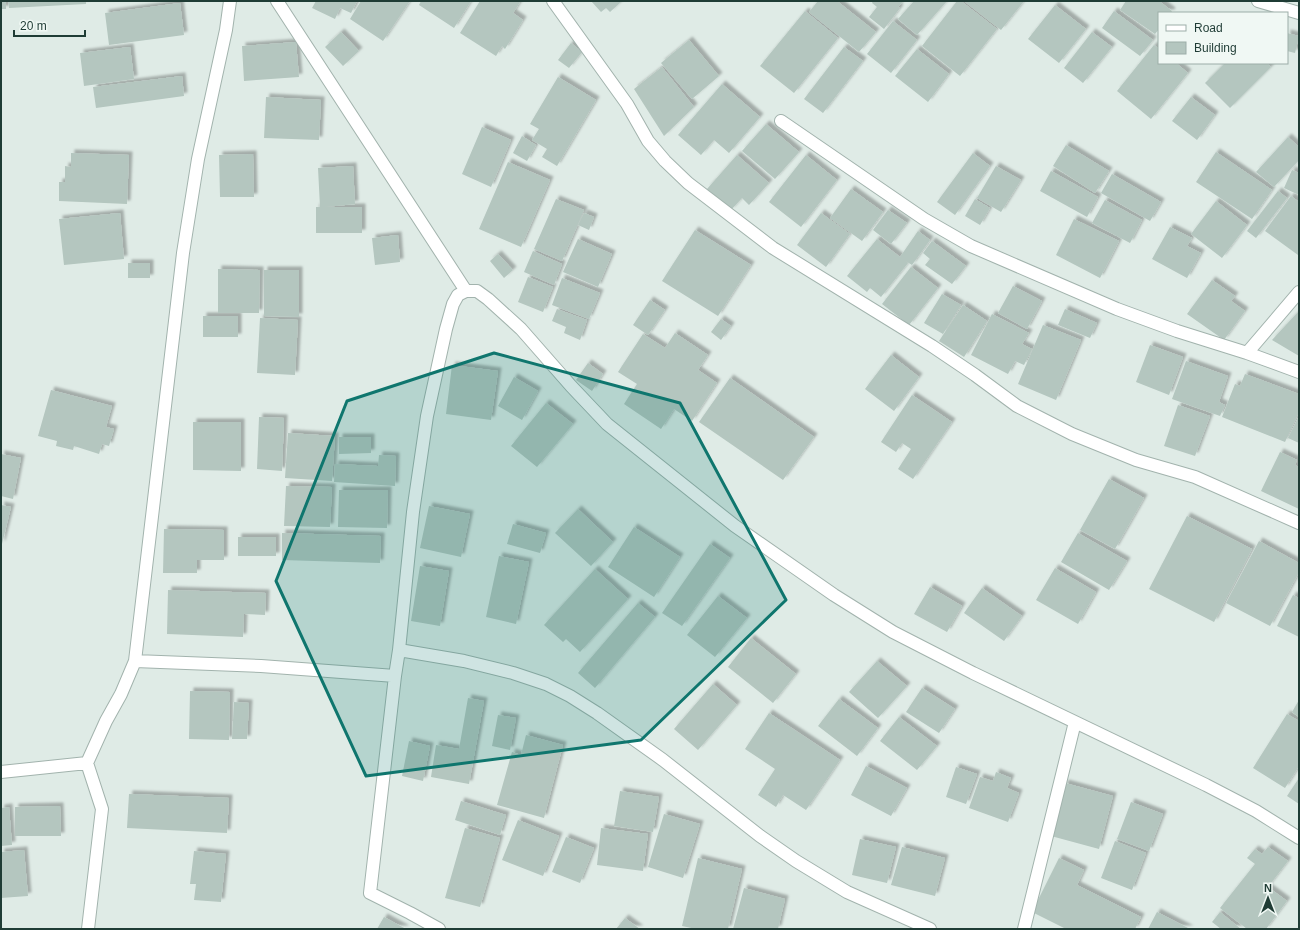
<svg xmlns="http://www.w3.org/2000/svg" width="1300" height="930" font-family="Arial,sans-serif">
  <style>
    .building { fill: #b4c6bf; filter: url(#shadow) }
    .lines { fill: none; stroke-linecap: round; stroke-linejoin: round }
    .street-casing { stroke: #a2b3ad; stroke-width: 14 }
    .street { stroke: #fff; stroke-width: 12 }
    .marked { fill: #0f766e; fill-opacity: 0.2; stroke: #0f766e; stroke-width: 3; stroke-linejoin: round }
  </style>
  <defs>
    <filter id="shadow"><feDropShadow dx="3.5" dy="-3.5" stdDeviation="1" flood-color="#0004"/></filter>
  </defs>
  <rect width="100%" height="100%" fill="#dfebe6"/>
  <path class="building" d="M1 1H6V9H1Z
    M8 1H86V4L9 8Z
    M316 1H357L351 13 340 8 335 19 312 8Z
    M361 1H410L383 41 350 19Z
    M421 1H471L454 28 419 5Z
    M480 1 520 2 513 13 523 20 505 49 502 46 496 56 460 33Z
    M591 1H622L610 12 606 8 601 12Z
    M818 1H837L876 32 859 52 809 12Z
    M873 1H903L898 7 900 8 884 29 869 17 877 7 872 3Z
    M914 1H947L917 35 898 19Z
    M957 1H961L997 29 960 76 922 46Z
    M964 1H1024L1001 30Z
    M1126 1H1159L1172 11 1171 13H1159V29L1155 34 1120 10Z
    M180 3 184 35 109 45 105 13Z
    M1055 5 1086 29 1059 63 1028 39Z
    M805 11 838 38 794 93 760 66Z
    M1114 11 1153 40 1140 56 1102 28Z
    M893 21 917 40 891 73 867 54Z
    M341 32 359 51 343 66 325 47Z
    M1092 32 1112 47 1083 83 1064 68Z
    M1287 33 1299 36 1295 53 1287 51Z
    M689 40 719 76 692 99 661 63Z
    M296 42 299 77 244 81 242 46Z
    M571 43 582 52 569 68 558 60Z
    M1154 45 1159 49V63H1176L1188 73 1151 119 1117 91Z
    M130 47 134 79 84 86 80 53Z
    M844 47 863 61 823 113 804 99Z
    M917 49 949 74 928 102 895 76Z
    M1225 63H1267L1271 67 1230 108 1205 83Z
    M662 67 694 107 664 136 634 89Z
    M182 76 184 96 96 108 93 87Z
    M558 77 596 100 557 166 542 157 547 149 532 140 539 129 530 124Z
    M722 84 760 117 729 153 714 140 701 155 678 135Z
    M266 97 321 100 319 140 264 138Z
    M1191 97 1215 115 1197 140 1172 121Z
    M766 124 799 152 775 179 742 151Z
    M482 127 511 140 491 187 462 174Z
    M522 136 536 145 527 161 513 153Z
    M1288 137 1299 147V160L1274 187 1256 172Z
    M1066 145 1109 171 1095 193 1053 166Z
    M1216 152 1272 190 1252 219 1196 182Z
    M71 153 129 155 127 204 59 201V182H65V166L71 167Z
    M973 153 990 166 955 215 937 202Z
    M253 154 254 197H220L219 155Z
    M737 155 769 183 749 205 742 198 731 210 707 189Z
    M806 155 837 180 801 227 769 202Z
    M508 162 550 180 521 247 479 229Z
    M353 166 355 204 325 207H362V233H316V207H320L318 168Z
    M996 166 1021 180 1001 212 977 198Z
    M1292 170 1299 173V195L1284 188Z
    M1051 171 1098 197 1087 217 1040 191Z
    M1112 174 1161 202 1150 221 1101 193Z
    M851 189 883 212 862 241 830 218Z
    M1278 191 1287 198 1256 238 1247 231Z
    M1291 196 1299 202V253L1298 255 1265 231Z
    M556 199 584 210 562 261 534 249Z
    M975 199 990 208 980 225 965 216Z
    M1105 200 1142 220 1130 243 1092 223Z
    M1216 201 1247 225 1222 258 1191 234Z
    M888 210 907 223 891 244 873 230Z
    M120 213 124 259 64 265 59 219Z
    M584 213 594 217 589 230 578 225Z
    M821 213 850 234 826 267 797 245Z
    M1074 219 1119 241 1100 278 1056 255Z
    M1170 227 1192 238 1187 246 1201 253 1187 278 1152 259Z
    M695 230 751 265 718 316 662 281Z
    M918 231 930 240 912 265 904 260 908 263 881 297 870 288 867 292 847 276 877 239 900 257Z
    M398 235 400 262 375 265 372 238Z
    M578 239 612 254 598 287 563 272Z
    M932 241 966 266 952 284 925 265 930 259 923 253Z
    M533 251 562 264 554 285 524 272Z
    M498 254 513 270 504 278 490 261Z
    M128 263H150V278H128Z
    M911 267 938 288 909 325 882 304Z
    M218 269 260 270 259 313H218Z
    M264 270H299V317L264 316Z
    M528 277 553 287 543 312 518 302Z
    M562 278 600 293 589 319 552 305Z
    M1212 280 1235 296 1231 301 1245 311 1224 340 1187 314Z
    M1013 286 1042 301 1027 329 998 313Z
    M942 294 961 305 943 334 924 323Z
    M650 300 665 310 648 335 633 325Z
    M963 305 987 321 964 357 939 341Z
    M557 309 587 320 580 340 564 333 566 327 552 321Z
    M1065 309 1097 323 1090 338 1058 325Z
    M1299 311V356L1272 340Z
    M992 314 1029 333 1022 344 1032 349 1024 365 1015 361 1008 374 971 355Z
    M203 316H238V337H203Z
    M260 318 298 320 295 375 257 373Z
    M721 319 731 326 721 340 711 332Z
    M1043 325 1081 340 1056 400 1018 384Z
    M675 333 708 355 698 370 717 383 692 421 674 409 661 429 624 404 637 384 618 372 643 334 665 348Z
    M1150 345 1183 357 1169 395 1136 382Z
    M891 355 919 377 894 411 865 389Z
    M1186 361 1228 376 1219 402 1225 405 1220 416 1172 399Z
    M588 363 603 374 592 391 576 380Z
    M452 365 498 371 491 420 446 414Z
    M1245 374 1299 394V412L1285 442 1222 417 1235 384 1240 386Z
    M514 377 538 391 522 420 498 406Z
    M730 378 814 437 783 480 699 422Z
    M51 390 112 406 106 427 114 429 109 446 102 444 99 454 74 446 73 450 56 446 57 441 38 436Z
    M912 395 952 422 913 479 898 469 911 449 902 443 896 452 881 442Z
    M546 403 573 424 537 467 511 446Z
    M1178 405 1210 416 1195 456 1164 446Z
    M1299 416V443L1288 438Z
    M259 417 284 418 282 471 257 469Z
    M193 422H241V471L193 470Z
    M288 433 335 436 332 481 285 478Z
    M339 437H371V453L339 454Z
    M1280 452 1297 460 1295 465 1299 467V509L1261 491Z
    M1 454 21 458 13 499 1 496Z
    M379 455 396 456 395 486 334 482 335 464 378 466Z
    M1109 479 1144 498 1115 549 1080 530Z
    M286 486 332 487 330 527 284 526Z
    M339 490H388L387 528 338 527Z
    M1 505 11 507 2 544H1Z
    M429 506 470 514 461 557 420 548Z
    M578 509 613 542 591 566 555 533Z
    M1187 516 1252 549 1214 622 1149 589Z
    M513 524 546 533 540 553 507 544Z
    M634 527 680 557 654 597 608 567Z
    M164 529 224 530V560H197V573H163Z
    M282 533 381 536 380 563 282 560Z
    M1078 533 1127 561 1109 590 1061 562Z
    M238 537H276V556H238Z
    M1259 541 1299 563V572L1270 626 1226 603Z
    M710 544 730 558 682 626 662 613Z
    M499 556 529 562 516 624 486 617Z
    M420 566 449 571 440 626 411 621Z
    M1055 568 1096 592 1078 624 1036 600Z
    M595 569 628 599 580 652 566 639 563 642 544 625Z
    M930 587 962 606 947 632 914 614Z
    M982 588 1022 616 1004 641 964 613Z
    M168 590 266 593 265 615 244 614 243 637 167 634Z
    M1293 595 1299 598V637L1277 626Z
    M718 596 747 618 715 657 687 635Z
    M638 603 655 617 595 688 578 673Z
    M751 638 796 674 773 703 728 667Z
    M877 661 907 686 878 718 849 692Z
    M713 684 737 705 698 750 674 729Z
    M922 688 955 709 939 733 906 712Z
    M190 691 230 692 229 740 189 739Z
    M468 698 484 701 469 784 431 777 436 745 459 749Z
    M839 699 878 728 857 756 818 726Z
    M1299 700V717L1292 712Z
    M234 702 249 703 247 739H232Z
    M769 713 840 760 806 810 783 795 776 807 758 795 775 769 745 749Z
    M1287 714 1299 721V766L1285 788 1253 768Z
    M498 715 516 718 510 750 492 746Z
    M899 717 937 746 917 770 880 741Z
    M526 735 563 745 544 818 497 805 512 752 521 755Z
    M409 741 430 746 423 781 402 776Z
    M866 766 907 788 891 816 851 795Z
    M956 767 977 774 966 804 946 797Z
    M996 772 1011 778 1007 788 1019 793 1008 822 969 808 980 777 993 781Z
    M1299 778V804L1287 796Z
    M1065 783 1113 796 1099 849 1051 836Z
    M620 791 659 797 653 832 614 826Z
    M129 794 229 798 227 833 127 828Z
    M461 801 506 815 500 835 455 820Z
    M1131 802 1163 814 1149 851 1117 839Z
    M60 806 61 836H15V807Z
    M9 807 12 845 1 846V808Z
    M664 814 700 824 683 878 648 867Z
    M518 820 559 836 543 876 502 860Z
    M465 828 500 838 480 907 445 898Z
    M601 828 648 834 643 871 597 865Z
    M566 837 594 848 580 883 552 872Z
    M860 839 896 847 887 883 852 875Z
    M1115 841 1146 853 1132 890 1101 878Z
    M902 847 945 858 935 896 891 885Z
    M1268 847 1288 861 1268 887 1287 901 1266 929H1247L1220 908 1255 864 1247 858 1255 849 1262 854Z
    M24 850 28 896 1 898V852Z
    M194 851 226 854 221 902 194 900 196 884H190Z
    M698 858 742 869 728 929H696L682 926Z
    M1059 858 1084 870 1077 885 1141 917 1135 929H1066L1032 912Z
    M744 888 785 899 778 929H733Z
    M1157 912 1190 929H1148Z
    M1220 912 1241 929H1221L1212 922Z
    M384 917 406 929H377Z
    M625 918 640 929H616Z"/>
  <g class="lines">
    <defs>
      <path id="street" d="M277 1 466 291
        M553 1 627 104 648 141 665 161 688 183 773 248 932 346 975 375 1017 406 1072 434 1136 460 1195 477 1299 523
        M1258 1 1299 13
        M781 121 924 219 971 246 1117 309 1177 331 1247 353 1299 372
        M1247 353 1299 292
        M399 650 464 661 513 673 546 684 570 696 597 713 663 760 760 836 796 861 847 892 930 929
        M135 661 261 666 395 676
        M1 772 87 763
        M88 929 102 809 87 763 106 721 121 694 135 661 183 253 198 159 226 30 230 1
        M439 929 410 913 370 893 395 676 399 650 413 512 427 416 446 329 453 304 458 295 466 291H477L488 299 521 329 571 386 607 424 735 526 834 595 893 632 973 673 1206 785 1256 811 1299 838
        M1024 929 1075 722"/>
    </defs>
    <use href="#street" class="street-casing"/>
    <use href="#street" class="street"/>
  </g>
  <path class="marked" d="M494 353 680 403 786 600 641 740 366 776 276 581 347 401Z"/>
  <rect width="1300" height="930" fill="none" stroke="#1f3c35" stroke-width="4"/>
  <rect x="1158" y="12" width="130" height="52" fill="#f0f8f4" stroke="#9cada8"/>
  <rect x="1166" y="25" width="20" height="6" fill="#ffffff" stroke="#9cada8"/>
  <text x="1194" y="32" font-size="12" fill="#1f3c35">Road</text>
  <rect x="1166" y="42" width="20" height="12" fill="#b4c6bf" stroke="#9cada8"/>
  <text x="1194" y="52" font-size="12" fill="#1f3c35">Building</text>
  <g transform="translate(1268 898)" stroke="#f0f8f4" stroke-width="3" paint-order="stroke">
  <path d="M0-3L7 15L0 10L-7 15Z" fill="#1f3c35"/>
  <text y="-6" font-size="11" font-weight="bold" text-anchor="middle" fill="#1f3c35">N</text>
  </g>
  <path d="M14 30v6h71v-6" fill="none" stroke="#1f3c35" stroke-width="2"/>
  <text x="20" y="30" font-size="12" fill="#1f3c35" stroke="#f0f8f4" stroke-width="3" paint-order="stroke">20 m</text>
</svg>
